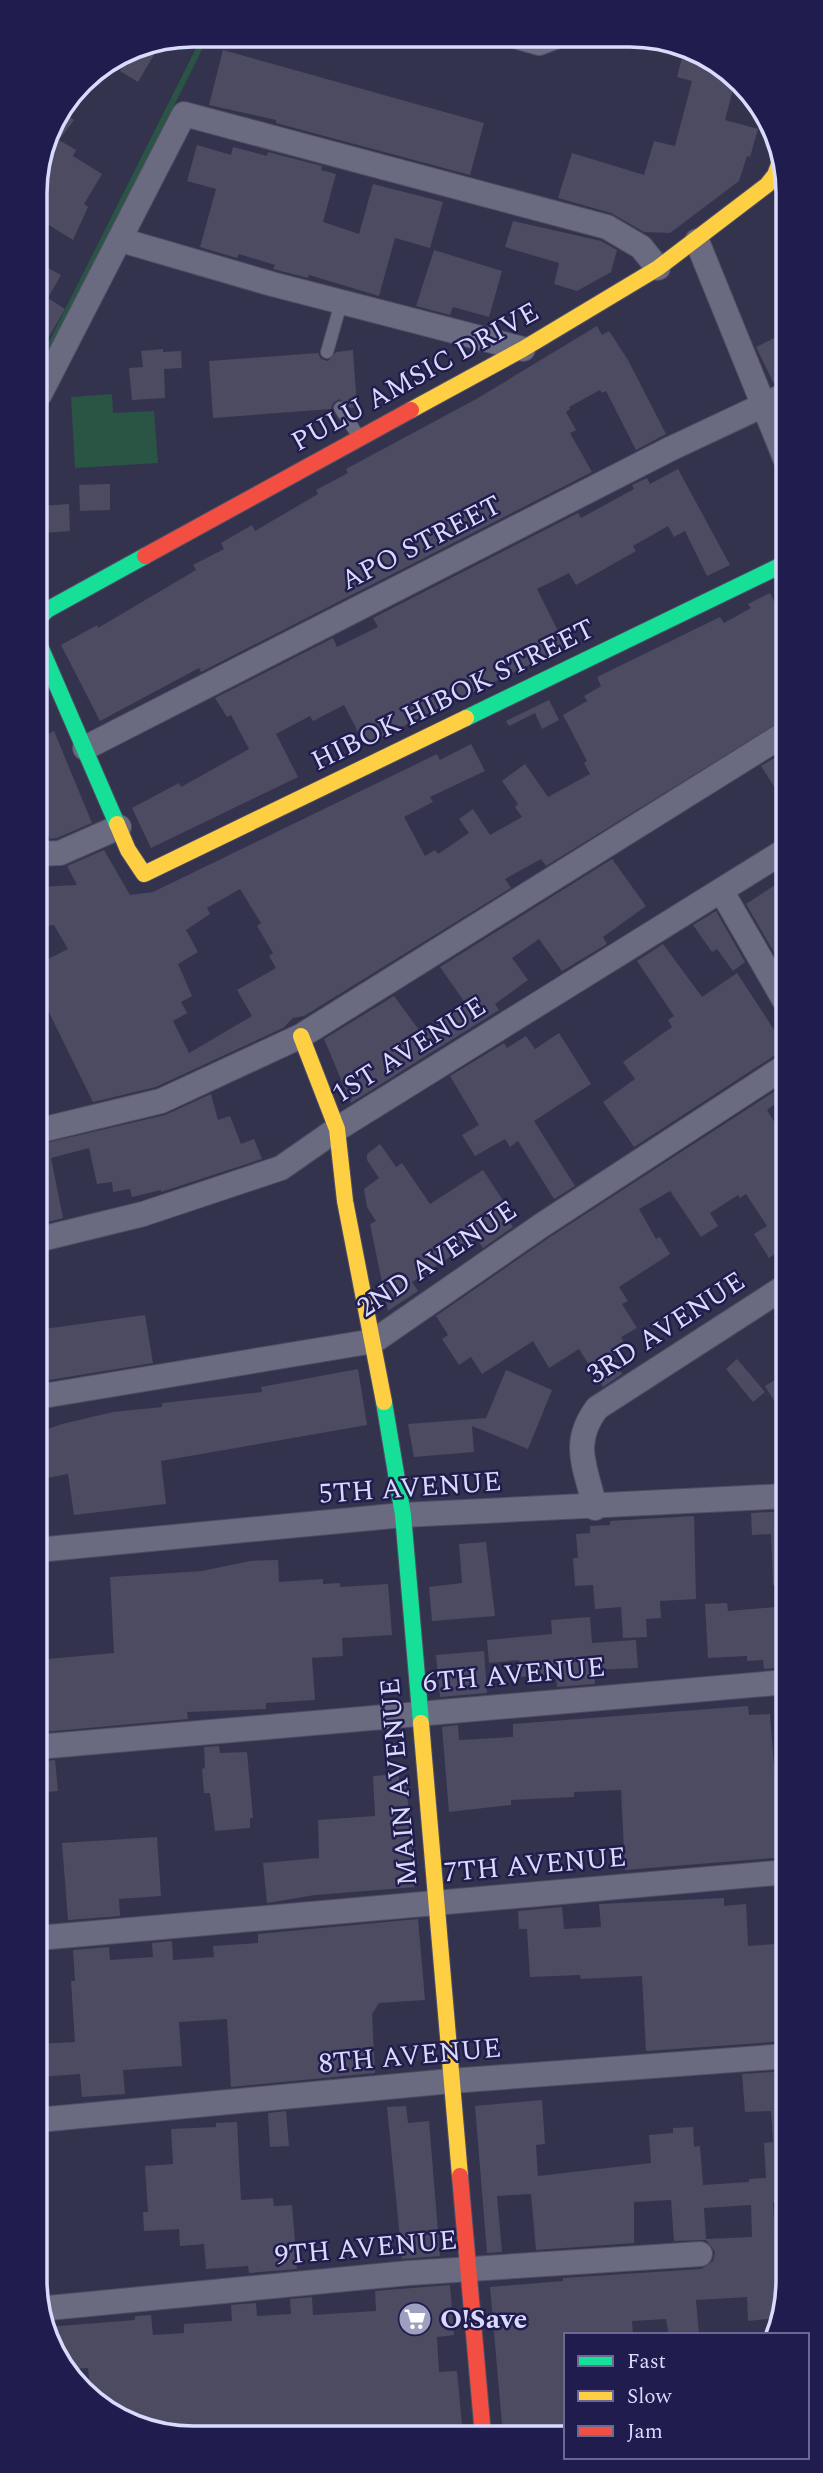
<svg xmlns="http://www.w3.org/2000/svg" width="823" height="2473" font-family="Spectral,serif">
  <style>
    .water { fill: #2a5444 }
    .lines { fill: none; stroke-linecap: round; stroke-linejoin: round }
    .stream { stroke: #2a5444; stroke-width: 6 }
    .building { fill: #4c4b62; fill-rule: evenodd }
    .lane-casing { stroke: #4f4e66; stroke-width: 14 }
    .street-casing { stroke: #4f4e66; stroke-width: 26 }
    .fast-casing { stroke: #4f4e66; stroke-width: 18 }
    .slow-casing { stroke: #4f4e66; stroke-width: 18 }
    .jam-casing { stroke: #4f4e66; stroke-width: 18 }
    .lane { stroke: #6a6a81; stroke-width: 12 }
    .street { stroke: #6a6a81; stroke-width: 24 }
    .fast { stroke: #16e098; stroke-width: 16 }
    .slow { stroke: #ffcf43; stroke-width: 16 }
    .jam { stroke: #f24e42; stroke-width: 16 }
    .labels { text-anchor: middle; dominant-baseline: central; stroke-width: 5; stroke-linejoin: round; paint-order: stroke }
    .street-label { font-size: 28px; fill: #d9dbfc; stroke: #211c4e }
    .poi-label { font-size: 28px; font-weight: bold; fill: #d9dbfc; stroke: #211c4e; text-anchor: start }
    .rim { fill: none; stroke: #d9dbfc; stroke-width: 3.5 }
  </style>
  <rect width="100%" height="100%" fill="#34334e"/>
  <path class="water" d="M112 394 113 413 154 411 158 463 75 468 71 397Z"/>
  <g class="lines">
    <path class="stream" d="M36 374 206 35"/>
  </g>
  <path class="building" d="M162 41 138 82 120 71 132 52 128 50Z
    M223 50 484 123 470 175 276 123V120L209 105Z
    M684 50 736 78 725 120 758 129 750 157 747 156 739 181 670 233 644 232 611 213 558 198 572 153 644 175 654 141 675 146 692 81 677 77Z
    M61 110 74 120 59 140 76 150 73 156 102 174 84 204 88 207 73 240 44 222 42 227 35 223V182L51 123Z
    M197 145 231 155 233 147 267 156 268 152 322 166 321 170 336 174 323 222 359 234 373 184 443 202 430 248 395 238 379 296 309 275 308 278 273 269 275 265 239 254 237 258 200 247 216 189 187 181Z
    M513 221 601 241 617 250 611 272 577 291 554 284 559 263 505 247Z
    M434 250 502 271 489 317 453 307 450 315 416 306Z
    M35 261 61 275 48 298 65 309 36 359Z
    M597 326 602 335 609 331 628 360 666 434 636 450 606 391 602 393 600 390 569 407 570 409 566 412 576 430 570 433 592 472 201 672 199 668 100 721 61 645 97 625 98 628 196 570 193 565 224 549 221 543 252 525 255 531 289 511 318 494 316 490 348 473 346 469 478 398Z
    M785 333V380L774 384 756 347Z
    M163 349V352L181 351 182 368 164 369 165 398 132 400 129 368 143 367 141 351Z
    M353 350 357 407 350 408 339 399 333 403 331 409 213 418 209 361 318 353 321 359 328 361 336 352Z
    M678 469 730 565 707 576 685 531 674 537 668 526 633 546 636 551 576 585 569 573 537 589 562 639 566 638 570 645 365 745 344 705 313 721 310 716 276 734 298 777 151 848 132 808 179 783 181 787 249 749 231 715 227 717 215 698 333 638 337 647 378 627 373 618 578 513 581 518 634 489 632 485 647 478 650 484Z
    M110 484V510L80 511 79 485Z
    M69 504 70 531 42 533 40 506Z
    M770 593 778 609 786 605V718L546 866 541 859 505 879 511 888 304 1016 293 1018 283 1028 156 1087 93 1102 36 986V965L68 949 54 925 37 926 36 887 77 885 67 866 104 850 130 895 153 892 437 754 440 760 471 744 485 771 430 797 433 802 404 817 425 856 435 850 438 854 469 833 459 819 473 809 490 835 522 817 515 807 518 804 502 781 525 764 548 797 590 774 584 763 587 761 563 715 587 701 584 696 601 686 597 677 720 617 724 623 751 608 748 604ZM240 889 261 923 257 926 273 953 269 956 276 968 237 990 252 1016 189 1053 173 1021 187 1013 181 1002 192 996 178 964 198 952 186 930 210 914 207 908Z
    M549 700 559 720 542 729 535 713 509 726 506 721Z
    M36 709 48 734 54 731 92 823 57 838 50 839 45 827 36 831Z
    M786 751V805L761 766Z
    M612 859 646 906 603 937 607 944 562 971 539 939 512 958 528 980 495 1004 499 1010 351 1103 324 1039 394 996 419 1030 426 1025 429 1029 466 1004 440 967Z
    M786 878V973L746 904Z
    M716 911 745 962 733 971 717 949 712 952 693 925Z
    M663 944 702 997 737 973 786 1048 634 1147 603 1102 635 1079 623 1062 672 1027 668 1020 674 1016 637 961Z
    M559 1033 591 1084 534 1121 575 1186 554 1199 518 1141 510 1147 505 1139 475 1156 462 1135 479 1125 450 1076 504 1043 507 1048 526 1036 535 1049Z
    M775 1091 781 1100 767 1110 786 1141V1177L777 1183 786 1197V1246L769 1258 754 1234 767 1226 746 1194 740 1198 738 1195 710 1213 718 1226 701 1237 670 1191 639 1209 656 1239 660 1237 670 1254 619 1287 628 1301 622 1304 637 1328 621 1337 626 1346 612 1354 622 1374 603 1387 579 1349 549 1368 533 1341 482 1374 471 1357 459 1365 442 1339 448 1335 436 1316 550 1237Z
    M211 1094 218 1120 230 1116 241 1144 254 1139 262 1159 161 1192V1190L132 1197 130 1189 113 1192 112 1182 97 1184 89 1148 51 1158 63 1218 37 1225V1145L165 1115Z
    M380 1144 396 1167 402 1163 430 1204 483 1170 506 1205 500 1208 513 1227 483 1248 477 1239 412 1282 418 1291 388 1311 370 1224 376 1221 367 1207 364 1189 379 1178 367 1160V1154Z
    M145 1315 153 1363 37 1382V1330Z
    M737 1359 765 1392 753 1402 726 1369Z
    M358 1369 367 1425 161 1461 166 1504 74 1515 68 1474 37 1480V1433L62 1424 113 1412 162 1407V1403L262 1392 261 1387Z
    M506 1370 552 1390 528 1449 472 1426 474 1452 414 1457 408 1424 486 1418Z
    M787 1373V1421L765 1386Z
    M787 1511V1585H773L771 1534 752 1535 751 1513Z
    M694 1516 696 1599 660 1601 661 1618 646 1619 647 1637 623 1638 621 1607 595 1609 593 1585 575 1586 573 1558H578L576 1534 590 1533V1526L610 1525V1521Z
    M486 1542 495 1616 432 1621 429 1587 462 1583 459 1544Z
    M278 1560 279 1582 323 1579V1584L340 1583V1587L388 1584 392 1635 342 1638 343 1656 312 1658 315 1700 266 1703V1709L187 1712 188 1719 43 1732 37 1660 114 1653 110 1577 202 1571 250 1561Z
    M727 1603 728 1611 776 1607 778 1631 787 1630V1667L764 1669 763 1660 747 1661V1656L708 1658 705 1604Z
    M590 1617 592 1643 636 1640 638 1668 594 1670 595 1684 557 1687 556 1674 521 1677 519 1660 489 1663 487 1640 552 1634 551 1620Z
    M484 1651 487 1693 440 1697 436 1655Z
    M748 1706 749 1715 770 1714 775 1779 776 1783H787V1857L625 1870 621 1790 574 1792V1797L511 1800V1805L449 1812 442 1727 458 1725 459 1740 513 1737V1724Z
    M219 1746 220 1753 247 1752 253 1818H250V1828L215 1831 210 1793H204L202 1769 205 1768 204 1747Z
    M55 1760 58 1791 37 1793V1762Z
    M399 1774V1780H406L415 1887 315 1895 267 1903 263 1863 319 1858 318 1820 375 1816 373 1776Z
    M157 1837 161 1896 119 1899 120 1916 68 1920 62 1843Z
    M724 1898V1906L746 1904 748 1946 787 1943V1964L776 1965 778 2009 787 2010V2041L646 2051 642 1976 581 1979 580 1975 530 1977 527 1929H519L518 1911 562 1907 564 1929 601 1927 599 1904Z
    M418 1919 425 2000 379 2003 372 2014 375 2073 231 2087 227 2019 179 2022 182 2066 123 2070 125 2094 82 2097 80 2074 38 2077V2044L75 2042 71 1981H75L73 1950 109 1947 110 1960 153 1957 152 1943 172 1941 173 1960 214 1957 213 1946 258 1943V1934Z
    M787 2071 788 2202 773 2203 775 2238 788 2237V2290L776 2318 748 2321 747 2297 696 2300 699 2335H669L666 2319 632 2321 633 2335H566V2435H503L490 2287 563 2281V2278L701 2269 713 2261 715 2252 706 2240 674 2241 671 2200 634 2202V2243L536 2250 531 2194 497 2196 502 2252 487 2253 475 2106 542 2100 545 2144 536 2145 538 2176 651 2163 649 2135 673 2133V2128L693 2127 694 2147 700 2146 703 2185 749 2182V2179L766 2178 764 2143 773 2142 771 2111 745 2112 742 2074ZM751 2205 752 2237 706 2239 704 2208Z
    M406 2106 408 2123 429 2121 440 2256 402 2259 387 2107Z
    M286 2111 289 2146 270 2147 268 2113Z
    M237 2122 241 2200 273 2198 274 2206 292 2205 297 2269 249 2273 248 2266 206 2269 204 2244 180 2246 179 2229 144 2231 143 2212H148L145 2166 173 2164 171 2129 216 2127V2123Z
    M450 2285 454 2335 437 2337 439 2372 457 2371 463 2435H162L91 2397 88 2368 69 2369 47 2327 135 2320V2316L151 2315 153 2335 184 2333V2324L232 2321 231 2305 256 2303 257 2316 291 2314 290 2299 312 2297 313 2315 376 2311 375 2291Z"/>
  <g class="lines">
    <defs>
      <path id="lane" d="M327 352 341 303
        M340 408 359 437
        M36 1108 46 1129"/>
      <path id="street" d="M518 37 539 43 555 37
        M121 240 272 284 523 349
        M697 241 785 458
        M40 394 184 114 607 227 641 247 658 268
        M85 748 670 449 785 395
        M36 854 60 853 119 827
        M722 892 786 1003
        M37 1131 161 1101 301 1036 786 733
        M37 1240 143 1214 281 1168 337 1129 786 850
        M37 1397 374 1341 542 1225 786 1066
        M595 1508C586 1467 570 1444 597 1408L786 1286
        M37 1550 403 1515 787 1496
        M37 1747 787 1682
        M38 1938 787 1872
        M38 2120 451 2081 787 2056
        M38 2309 409 2273 700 2254"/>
      <path id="fast" d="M466 718 786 563
        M117 824 39 644V618L47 610 145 556
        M384 1402 403 1515 421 1723"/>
      <path id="slow" d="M411 410 523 349 658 268 767 185 775 175 782 156
        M117 824 128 850 144 874 466 718
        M301 1036 337 1129 345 1201 384 1402
        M421 1723 460 2176"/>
      <path id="jam" d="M145 556 411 410
        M460 2176 483 2435"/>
    </defs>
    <use href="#lane" class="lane-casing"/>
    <use href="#street" class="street-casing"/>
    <use href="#fast" class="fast-casing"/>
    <use href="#slow" class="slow-casing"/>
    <use href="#jam" class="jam-casing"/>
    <use href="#lane" class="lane"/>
    <use href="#street" class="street"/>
    <use href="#fast" class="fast"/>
    <use href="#slow" class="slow"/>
    <use href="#jam" class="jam"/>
  </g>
  <defs>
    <symbol id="supermarket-disc" viewBox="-11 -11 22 22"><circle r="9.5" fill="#9fa0bf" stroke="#211c4e"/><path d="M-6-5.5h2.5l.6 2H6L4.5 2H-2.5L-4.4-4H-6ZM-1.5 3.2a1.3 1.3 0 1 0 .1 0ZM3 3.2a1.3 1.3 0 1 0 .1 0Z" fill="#fff"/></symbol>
  </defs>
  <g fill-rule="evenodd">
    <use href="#supermarket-disc" x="396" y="2300" width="38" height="38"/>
  </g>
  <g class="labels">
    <g class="street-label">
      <text transform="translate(415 377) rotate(-29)">PULU AMSIC DRIVE</text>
      <text transform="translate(421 543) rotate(-27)">APO STREET</text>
      <text transform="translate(453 695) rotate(-26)">HIBOK HIBOK STREET</text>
      <text transform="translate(409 1050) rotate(-32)">1ST AVENUE</text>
      <text transform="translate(437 1259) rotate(-34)">2ND AVENUE</text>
      <text transform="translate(666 1328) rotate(-33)">3RD AVENUE</text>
      <text transform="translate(410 1488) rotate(-4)">5TH AVENUE</text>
      <text transform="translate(514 1675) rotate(-5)">6TH AVENUE</text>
      <text transform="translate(399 1782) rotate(-95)">MAIN AVENUE</text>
      <text transform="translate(535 1865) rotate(-5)">7TH AVENUE</text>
      <text transform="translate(410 2056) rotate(-5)">8TH AVENUE</text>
      <text transform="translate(366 2248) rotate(-5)">9TH AVENUE</text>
    </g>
    <g class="poi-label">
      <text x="440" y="2319">O!Save</text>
    </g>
  </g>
  <path d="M0 0H823V2473H0ZM193 47H630A146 146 0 0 1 776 193V2280A146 146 0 0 1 630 2426H193A146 146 0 0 1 47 2280V193A146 146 0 0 1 193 47Z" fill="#211c4e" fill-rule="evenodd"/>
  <path class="rim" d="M193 47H630A146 146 0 0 1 776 193V2280A146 146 0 0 1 630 2426H193A146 146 0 0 1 47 2280V193A146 146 0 0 1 193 47Z"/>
  <rect x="564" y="2333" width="245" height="126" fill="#211c4e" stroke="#6b6894" stroke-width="2"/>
  <rect x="578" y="2356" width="35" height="10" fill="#16e098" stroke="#6b6894" stroke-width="2"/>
  <text x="627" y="2368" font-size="21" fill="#d9dbfc">Fast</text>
  <rect x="578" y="2391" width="35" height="10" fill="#ffcf43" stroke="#6b6894" stroke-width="2"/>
  <text x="627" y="2403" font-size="21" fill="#d9dbfc">Slow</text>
  <rect x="578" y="2426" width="35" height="10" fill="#f24e42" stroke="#6b6894" stroke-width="2"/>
  <text x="627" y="2438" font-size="21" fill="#d9dbfc">Jam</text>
</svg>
